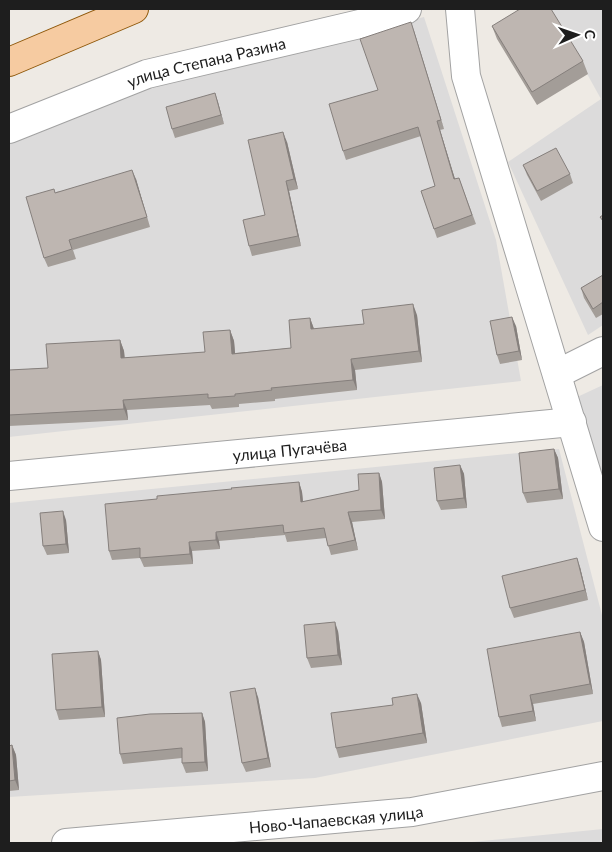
<svg xmlns="http://www.w3.org/2000/svg" width="612" height="852" font-family="Lato,sans-serif">
  <style>
    .residential { fill: #dcdbdb }
    .lines { fill: none; stroke-linecap: round; stroke-linejoin: round }
    .minor-casing { stroke: #a2a2a2; stroke-width: 30 }
    .major-casing { stroke: #8e5709; stroke-width: 30 }
    .minor { stroke: #fff; stroke-width: 28 }
    .major { stroke: #f6cba1; stroke-width: 28 }
    .wall { fill: #a39d98 }
    .shaded-wall { fill: #857f7c }
    .building { fill: #beb6b1; stroke: #857f7c }
    .labels { text-anchor: middle; dominant-baseline: central; stroke-width: 4.5; stroke-linejoin: round; paint-order: stroke }
    .street-label { font-size: 16px; fill: #1e1e1e; stroke: #fff }
  </style>
  <rect width="100%" height="100%" fill="#eeeae4"/>
  <path class="residential" d="M551 9H603V325L588 335 508 162 601 99Z
    M424 17 496 240 521 381 9 437V144L143 87Z
    M603 385V483L575 398Z
    M559 449 603 619V721L315 778 9 797V503Z
    M603 829V843H462Z"/>
  <g class="lines">
    <defs>
      <g id="minor">
        <path d="M460 9 466 76 603 527"/>
        <path id="s1" d="M9 129 147 74 398 15 407 9"/>
        <path d="M557 374 603 351"/>
        <path id="s2" d="M9 476 572 422"/>
        <path id="s3" d="M66 843 412 812 603 776"/>
      </g>
      <path id="major" d="M9 62 134 9"/>
    </defs>
    <use href="#minor" class="minor-casing"/>
    <use href="#major" class="major-casing"/>
    <use href="#minor" class="minor"/>
    <use href="#major" class="major"/>
  </g>
  <path class="wall" d="M492 26 583 61 588 74 537 105 497 39Z
    M414 31 444 129 440 130 455 179 459 178 476 224 437 238 421 191 435 186 421 136 346 160 343 151 378 90Z
    M215 93 224 124 175 138 172 129Z
    M287 142 298 189 289 191 301 246 252 256 249 246 265 215Z
    M523 165 570 174 573 183 541 201 527 175Z
    M136 179 150 227 73 250 76 259 48 267 44 258 56 192Z
    M603 275V314L596 318 584 298 581 288Z
    M417 315 422 362 355 370 357 390 275 399V401L239 404V407L212 409 210 405 127 410 128 420 9 426V370L48 368 120 340 124 351 125 358 205 352 230 330 234 341 235 353 291 348 310 318 314 329 364 324Z
    M516 326 522 360 500 364 497 355Z
    M554 449 558 458 563 499 527 503 523 493Z
    M460 465 464 474 467 508 441 510 437 501Z
    M379 473 382 482 385 519 352 522 358 550 331 555 326 538 287 542 285 535 219 541 220 549 192 551 193 564 144 567 140 558 112 560 109 551 157 499 299 482 302 492 303 502 359 490Z
    M66 520 69 553 47 555 43 546Z
    M580 567 588 600 514 618 510 608Z
    M338 631 342 665 311 668 307 658Z
    M580 632 584 642 593 694 533 704 536 721 502 727 499 717Z
    M98 651 101 660 105 717 59 720 56 710Z
    M258 697 271 767 246 772 242 763Z
    M421 703 427 743 339 758 336 748Z
    M202 713 205 722 208 771 186 773 182 763V758L123 764 120 754Z
    M12 745 16 755 19 790 9 791V746Z"/>
  <path class="shaded-wall" d="M411 22 414 31 444 129 441 120Z
    M215 93 218 102 224 124 221 115Z
    M437 121 440 130 458 189 454 179Z
    M283 132 287 142 298 189 294 179Z
    M132 170 136 179 150 227 147 217Z
    M286 181 289 191 301 246 298 236Z
    M413 304 417 315 422 362 419 351Z
    M512 317 516 326 522 360 519 351Z
    M310 318 314 329H311Z
    M230 330 234 341 236 364 232 354Z
    M120 340 124 351 125 369 121 358Z
    M351 359 355 370 357 390 353 380Z
    M123 400 127 410 128 420 124 409Z
    M554 449 558 458 563 499 559 489Z
    M460 465 464 474 467 508 464 498Z
    M379 473 382 482 385 519 381 510Z
    M299 482 302 492 304 512 301 502Z
    M63 511 66 520 69 553 66 544Z
    M348 512 352 522 358 550 355 540Z
    M216 532 219 541 220 549 216 540Z
    M189 542 192 551 193 564 190 554Z
    M577 558 580 567 588 600 585 590Z
    M335 622 338 631 342 665 338 655Z
    M580 632 584 642 593 694 590 684Z
    M98 651 101 660 105 717 102 707Z
    M255 688 258 697 271 767 268 758Z
    M417 694 421 703 427 743 423 733Z
    M530 695 533 704 536 721 533 711Z
    M202 713 205 722 208 771 205 762Z
    M12 745 16 755 19 790 15 780Z"/>
  <path class="building" d="M520 9H551L583 61 532 92 492 26Z
    M411 22 441 120 437 121 454 179 459 178 472 215 434 229 421 191 435 186 418 127 343 151 329 104 378 90 360 39Z
    M215 93 221 115 172 129 166 107Z
    M283 132 294 179 286 181 298 236 249 246 243 220 265 215 248 140Z
    M556 148 570 174 537 191 523 165Z
    M132 170 147 217 69 240 72 249 44 258 26 197 54 189 55 193Z
    M603 215V221L600 217Z
    M603 275V302L593 309 581 288Z
    M413 304 419 351 351 359 353 380 271 388 272 390 235 394V396L208 398V394L123 400 124 409 9 415V370L48 368 46 344 120 340 121 358 205 352 203 332 230 330 232 354 291 348 289 320 310 318 311 329 364 324 362 310Z
    M512 317 519 351 497 355 490 321Z
    M554 449 559 489 523 493 519 453Z
    M460 465 464 498 437 501 434 468Z
    M379 473 381 510 348 512 355 540 328 546 324 528 284 533 283 525 216 532V540L189 542 190 554 140 558V548L109 551 105 504 157 499V496L232 489 231 488 299 482 301 502 359 490 358 474Z
    M63 511 66 544 43 546 40 513Z
    M577 558 585 590 510 608 502 576Z
    M335 622 338 655 307 658 304 625Z
    M580 632 590 684 530 695 533 711 499 717 487 649Z
    M98 651 102 707 56 710 52 654Z
    M255 688 268 758 242 763 230 692Z
    M417 694 423 733 336 748 331 713 393 705 392 698Z
    M202 713 205 762 182 763V748L120 754 117 718 150 714Z
    M12 745 15 780 9 781V746Z"/>
  <g class="labels">
    <g class="street-label">
      <text stroke="none"><textPath href="#s1" startOffset="209">улица Степана Разина</textPath></text>
      <text stroke="none"><textPath href="#s2" startOffset="282">улица Пугачёва</textPath></text>
      <text stroke="none"><textPath href="#s3" startOffset="271">Ново-Чапаевская улица</textPath></text>
    </g>
  </g>
  <rect width="612" height="852" fill="none" stroke="#1e1e1e" stroke-width="20"/>
  <g transform="translate(577 35) rotate(88)" stroke="#ffffff" stroke-width="4" paint-order="stroke">
  <path d="M0-4L9 19L0 12L-9 19Z" fill="#1e1e1e"/>
  <text y="-8" font-size="14" font-weight="bold" text-anchor="middle" fill="#1e1e1e">С</text>
  </g>
</svg>
